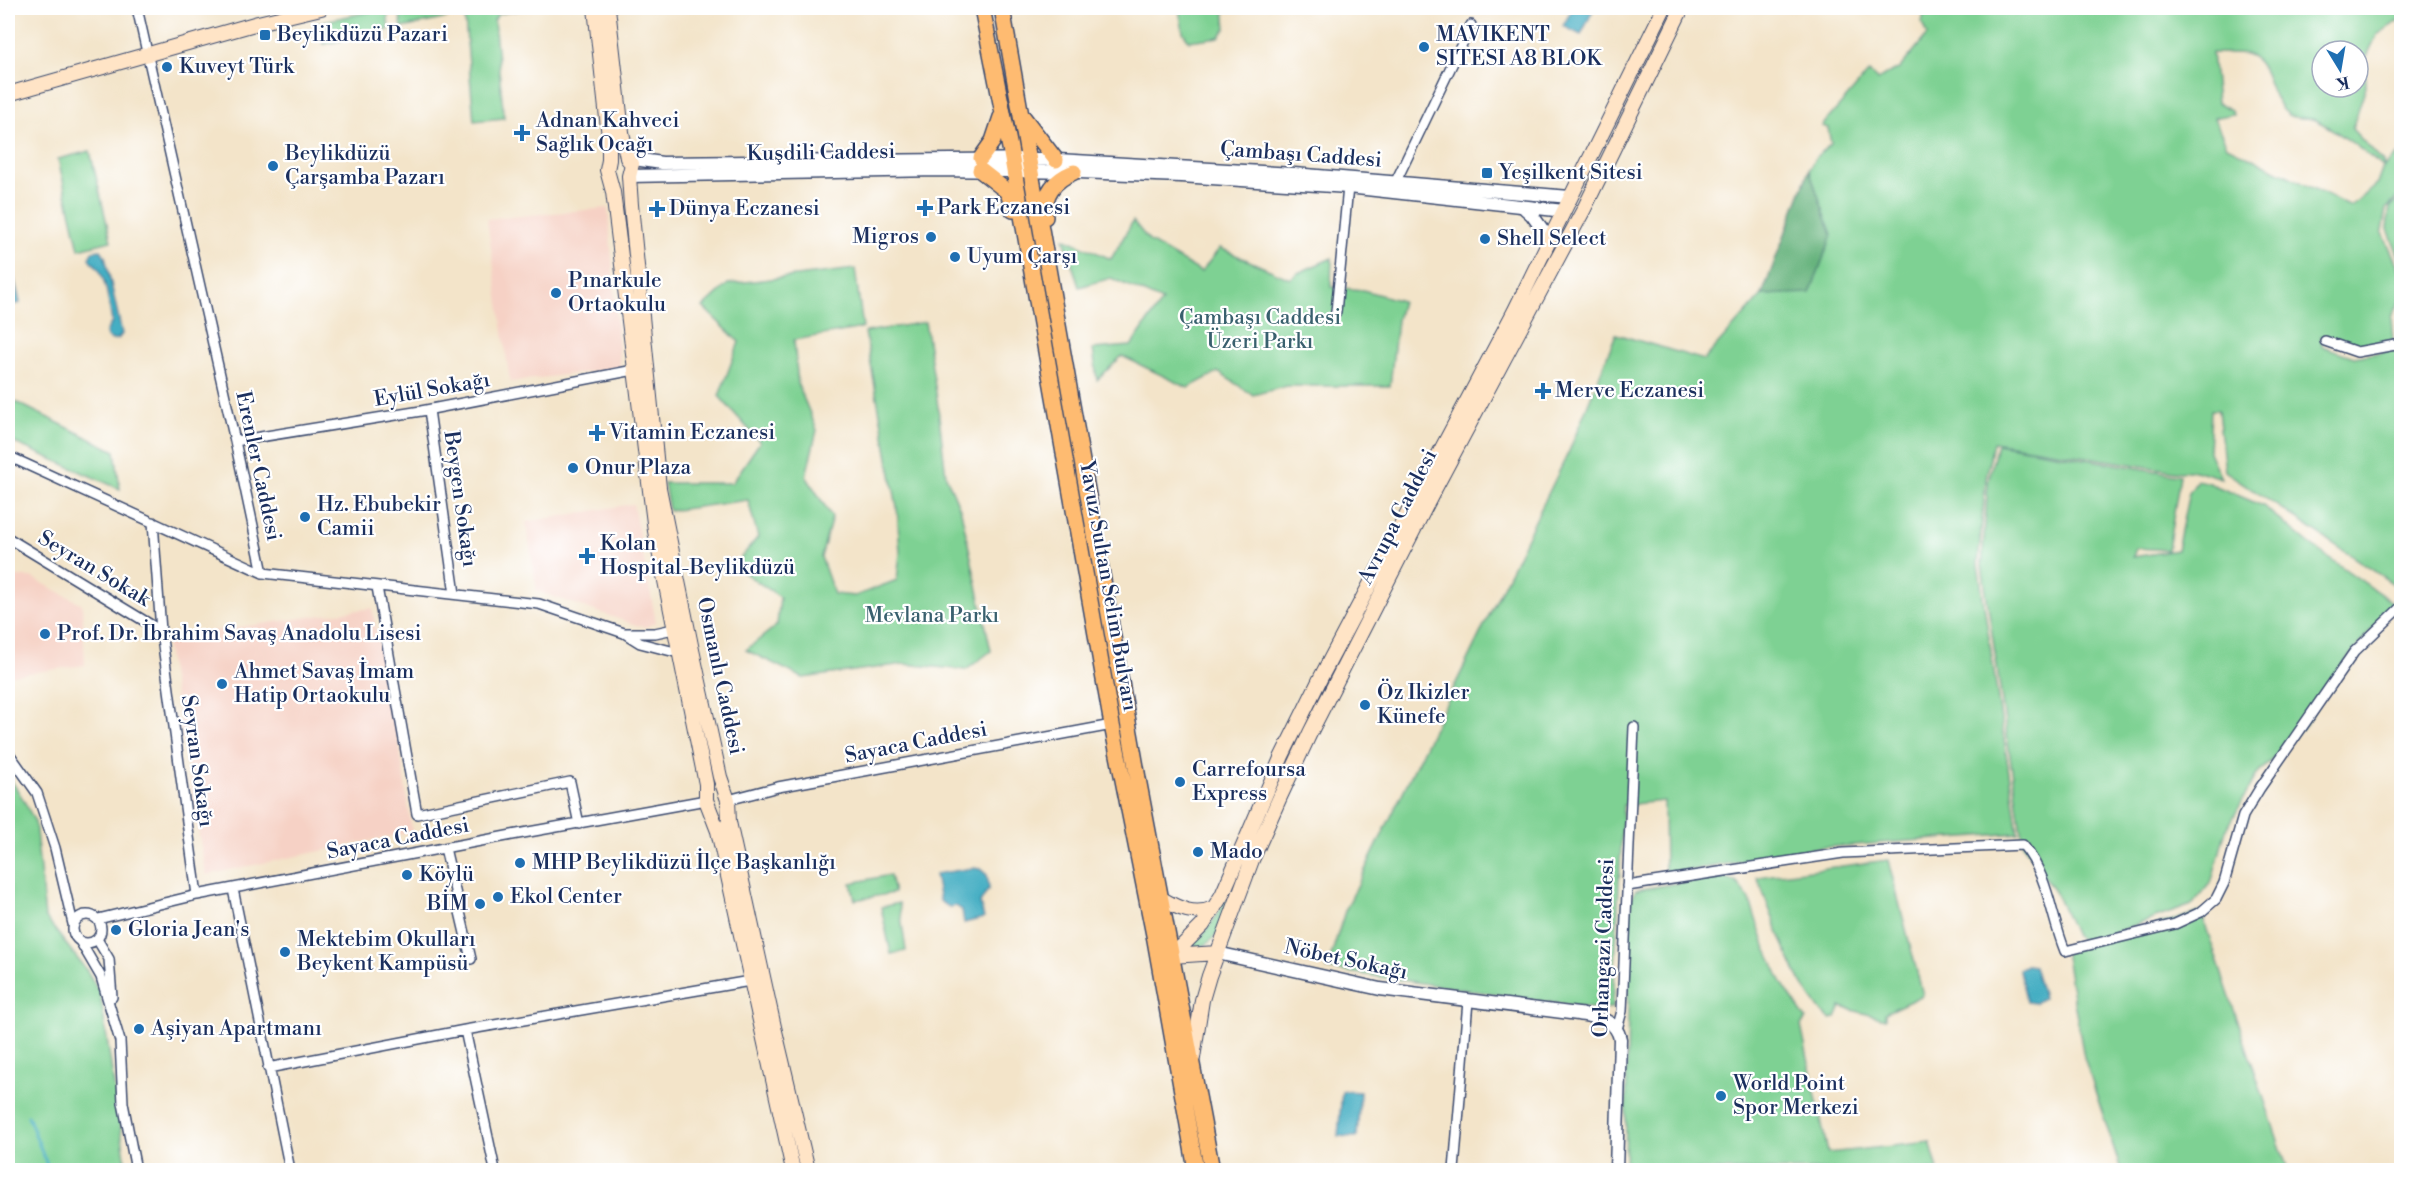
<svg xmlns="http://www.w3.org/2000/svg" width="2409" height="1178" font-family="'Libre Bodoni',serif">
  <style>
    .built { fill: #f6d1c5 }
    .green { fill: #7ed193; stroke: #4c8078; stroke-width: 1.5; fill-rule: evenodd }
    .forest { fill: #66b37d; stroke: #40716e; stroke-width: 1.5 }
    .water { fill: #44aec3; stroke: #306e90; stroke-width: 1.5 }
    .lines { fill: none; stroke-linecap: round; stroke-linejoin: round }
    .stream { stroke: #44aec3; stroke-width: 3 }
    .minor-casing { stroke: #3b4a6e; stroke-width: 12 }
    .tertiary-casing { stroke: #3b4a6e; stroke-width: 15 }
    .secondary-casing { stroke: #3b4a6e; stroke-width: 16 }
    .primary-casing { stroke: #3b4a6e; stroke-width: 18 }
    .minor { stroke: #fff; stroke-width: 9 }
    .tertiary { stroke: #fff; stroke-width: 12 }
    .secondary { stroke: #ffe4c6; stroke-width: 14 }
    .primary { stroke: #febb71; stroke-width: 15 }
    .poi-dot { fill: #1f6fb2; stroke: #fff; stroke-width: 2 }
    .labels { text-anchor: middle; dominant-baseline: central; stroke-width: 4.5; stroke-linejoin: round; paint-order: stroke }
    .poi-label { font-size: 21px; fill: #1b2f5e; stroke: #fff; text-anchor: start }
    .street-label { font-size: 21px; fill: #1b2f5e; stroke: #fff }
    .park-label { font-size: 21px; fill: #39606e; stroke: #fff }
  </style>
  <rect width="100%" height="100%" fill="#fff"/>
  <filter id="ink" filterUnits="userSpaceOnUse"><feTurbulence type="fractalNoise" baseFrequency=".0167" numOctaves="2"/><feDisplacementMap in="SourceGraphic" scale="12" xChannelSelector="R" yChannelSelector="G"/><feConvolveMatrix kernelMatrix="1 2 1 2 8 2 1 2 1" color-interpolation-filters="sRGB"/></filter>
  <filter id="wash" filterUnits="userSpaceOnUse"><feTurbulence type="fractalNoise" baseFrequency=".008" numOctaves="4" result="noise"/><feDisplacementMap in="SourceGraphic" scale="24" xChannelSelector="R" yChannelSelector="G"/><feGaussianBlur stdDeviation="1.35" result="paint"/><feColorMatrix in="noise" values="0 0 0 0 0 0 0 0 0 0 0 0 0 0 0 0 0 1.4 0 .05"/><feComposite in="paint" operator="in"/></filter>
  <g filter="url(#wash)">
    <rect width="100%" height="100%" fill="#f3e4c9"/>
    <path class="built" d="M608 208 620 368 510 382 487 219Z
      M633 504 656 622 646 627 639 626 537 591 526 522Z
      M8 577H31L82 604 85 665 8 676Z
      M372 608 399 743 412 832 206 875 165 638Z"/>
    <path class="green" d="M387 8 389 30 324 44 322 32 317 33 315 23Z
      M399 8H446L447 18 402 28Z
      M464 8H530L498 14 494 21 504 118 474 121Z
      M1184 8H1212L1213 9 1224 8 1226 28 1219 37 1189 41 1183 32 1179 9Z
      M1925 8H2401V19L2377 35 2365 60 2366 86 2352 129 2383 162 2384 167 2397 155 2401 158V194L2386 209 2382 231 2401 273V300L2391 317 2393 340 2357 348 2321 336 2322 346 2354 357 2394 350 2401 355V589L2225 471 2218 410H2211L2209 452 2221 478 2195 470 2180 472 1993 442 1986 479 1978 564 2018 833 1814 848 1665 875 1664 801 1623 805 1613 1008H1588L1327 969 1345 911 1570 449 1616 334 1704 360 1762 295 1810 292 1831 235 1809 170 1815 158 1831 144 1828 128 1822 126 1869 72 1878 80 1892 71 1899 69 1927 35 1922 23ZM2322 51H2358V87H2322ZM2212 53C2223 54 2235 52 2245 54 2271 60 2266 99 2288 115 2295 120 2307 116 2315 120 2340 132 2362 150 2383 167L2377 184 2351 207 2227 146 2214 118 2233 114 2232 110 2217 102Z
      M90 151 111 241 79 249 58 159Z
      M2401 198V261L2387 227 2390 207Z
      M1133 221 1150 242 1201 272 1220 248 1290 279 1298 273 1332 258 1331 287 1363 290 1402 301 1397 320 1390 386H1287L1253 395 1218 372 1188 388 1122 356 1097 380 1093 349 1131 346 1162 301 1111 278 1079 287 1064 238 1111 259Z
      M855 269 863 328 794 340 798 385 817 430 806 476 832 517 821 557 834 594 855 596 897 580 900 553 897 507 865 332 925 322 937 399 946 476 961 511 991 651 966 670 904 664 803 678 746 650 777 625 780 597 734 566 758 537 748 500 669 511 664 483H732L760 442 719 396 739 342 703 307 728 284Z
      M8 398 115 451 120 489 8 440Z
      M1997 444 2180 475 2168 550 2136 548 2133 557 2177 550 2189 492 2197 480 2209 483 2263 506 2308 543 2393 603 2330 680 2306 724 2256 776 2225 833 2212 881 2192 905 2088 942 2075 936 2059 899 2023 845 1982 565 1988 482Z
      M8 775 23 799 35 822 45 917 87 971 100 993 127 1170H8Z
      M1243 859 1246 860 1217 934 1207 944 1190 950V945C1218 927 1229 887 1243 859Z
      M1888 860 1923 995 1885 1013V1019L1841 1007 1836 1018 1830 1019C1796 991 1774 919 1757 877Z
      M890 875 894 893 855 900 851 883Z
      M1720 876 1736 882 1749 898 1765 946 1782 983 1806 1019 1801 1026 1828 1153 1930 1142 1938 1170H1625L1630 900 1636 890Z
      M899 903 906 951 891 954 881 907Z
      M2201 912 2288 1170H2121L2084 1057 2065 951Z"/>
    <path class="forest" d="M1809 170 1832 235 1810 293 1762 295Z"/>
    <path class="water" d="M1573 8H1594L1581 35 1563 26Z
      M101 250 105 256 121 329 122 334 118 339 112 340 107 337 106 332 112 322C109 305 107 284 99 269 96 264 92 264 89 258L93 251Z
      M13 274 20 303 8 306V276Z
      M973 868 980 869 987 875 989 888 980 903 984 918 964 923 962 910 956 906 949 907 940 901 935 874Z
      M2026 965 2034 966 2043 998 2035 1003 2027 1002 2019 970Z
      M1342 1091 1360 1092 1357 1137 1338 1136Z"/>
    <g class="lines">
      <path class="stream" d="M28 1116 49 1170"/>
    </g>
  </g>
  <g filter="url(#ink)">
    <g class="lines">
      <defs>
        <path id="minor" d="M137 8 235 441 263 573 539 604 624 633 640 643 679 653 683 652
          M1396 181 1471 25
          M1336 312 1348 187
          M2325 341 2357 352 2395 345 2402 349
          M429 410 455 594
          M235 441 421 411 634 370
          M8 456 263 573
          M153 522 161 631 197 895
          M8 538 161 631
          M377 587 417 814 570 782 579 824
          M626 633H655L678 628
          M8 752 37 793 55 848 73 924
          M728 800 778 787 1112 725
          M445 848 471 959
          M1627 886 1843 853 2023 845C2049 877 2050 914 2065 951L2175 924 2201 912 2216 899 2224 883 2243 816 2260 788 2354 652 2402 606
          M233 889 290 1170
          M73 929a14 14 0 1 1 28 0a14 14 0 1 1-28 0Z
          M98 919 197 895 512 835 706 800
          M97 939 109 959 112 997
          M80 941 101 977 120 1041 123 1103 136 1170
          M1617 1029 1622 1011 1634 727
          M465 1030 495 1170
          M268 1068 465 1030 750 981
          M1454 1170 1468 1001"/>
        <path id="tertiary" d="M627 158 662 163 1041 159 1294 174 1570 197
          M629 176 937 170 1079 172 1181 176 1348 187 1564 211
          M1522 206 1532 215 1550 240
          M1217 953 1380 989 1578 1014C1595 1017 1616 1018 1620 1039L1616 1170"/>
        <path id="secondary" d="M595 8 609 137V160L607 170 613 192 655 531 706 784V800L718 831 793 1170
          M608 8 622 132 627 158 632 164 629 176 631 205 659 488 692 650 720 777 728 800 729 822 774 1027 808 1170
          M8 94 258 23 321 8
          M1162 899C1179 909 1195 916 1214 908
          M1172 956 1203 925 1222 895 1282 756 1321 677 1514 312 1664 8
          M1172 956 1217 953
          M1193 1058 1202 1000 1209 976 1252 860 1280 797 1310 733 1432 494 1584 209 1682 8"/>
        <path id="primary" d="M982 8 1010 148 1112 725 1155 940 1196 1170
          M1002 8 1139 784 1212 1170
          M1023 117 1056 160
          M981 158 993 141 1001 117
          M980 170 1008 192 1013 210
          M1045 217C1043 194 1054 180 1074 172"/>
      </defs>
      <use href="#minor" class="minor-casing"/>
      <use href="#tertiary" class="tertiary-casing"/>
      <use href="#secondary" class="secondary-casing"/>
      <use href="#primary" class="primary-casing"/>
      <use href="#minor" class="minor"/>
      <use href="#tertiary" class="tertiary"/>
      <use href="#secondary" class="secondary"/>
      <use href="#primary" class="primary"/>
    </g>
  </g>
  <g class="poi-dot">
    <rect x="259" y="29" width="12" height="12" rx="3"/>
    <circle cx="1424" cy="47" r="6"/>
    <circle cx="167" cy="67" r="6"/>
    <path d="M519 124h6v6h6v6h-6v6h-6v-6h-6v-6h6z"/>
    <circle cx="273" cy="166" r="6"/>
    <rect x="1481" y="167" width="12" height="12" rx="3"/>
    <path d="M922 199h6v6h6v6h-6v6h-6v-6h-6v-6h6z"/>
    <path d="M654 200h6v6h6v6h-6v6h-6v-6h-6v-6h6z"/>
    <circle cx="931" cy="237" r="6"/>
    <circle cx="1485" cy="239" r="6"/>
    <circle cx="955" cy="257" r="6"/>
    <circle cx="556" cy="293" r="6"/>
    <path d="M1540 382h6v6h6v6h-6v6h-6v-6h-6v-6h6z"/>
    <path d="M594 424h6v6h6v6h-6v6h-6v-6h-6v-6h6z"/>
    <circle cx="573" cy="468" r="6"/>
    <circle cx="305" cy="517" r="6"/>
    <path d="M584 547h6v6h6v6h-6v6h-6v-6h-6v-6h6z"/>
    <circle cx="45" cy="634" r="6"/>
    <circle cx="222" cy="684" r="6"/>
    <circle cx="1365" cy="705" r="6"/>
    <circle cx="1180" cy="782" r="6"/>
    <circle cx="1198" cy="852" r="6"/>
    <circle cx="520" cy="863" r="6"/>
    <circle cx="407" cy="875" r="6"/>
    <circle cx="498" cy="897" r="6"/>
    <circle cx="480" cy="904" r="6"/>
    <circle cx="116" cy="930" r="6"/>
    <circle cx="285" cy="952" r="6"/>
    <circle cx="139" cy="1029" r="6"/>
    <circle cx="1721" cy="1096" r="6"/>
  </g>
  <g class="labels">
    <g class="poi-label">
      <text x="277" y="35">Beylikdüzü Pazari</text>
      <text x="1436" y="35">MAVIKENT<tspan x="1436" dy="24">SITESI A8 BLOK</tspan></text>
      <text x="179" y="67">Kuveyt Türk</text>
      <text x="536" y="121">Adnan Kahveci<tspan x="536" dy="24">Sağlık Ocağı</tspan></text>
      <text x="285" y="154">Beylikdüzü<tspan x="285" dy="24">Çarşamba Pazarı</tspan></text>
      <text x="1499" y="173">Yeşilkent Sitesi</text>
      <text x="937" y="208">Park Eczanesi</text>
      <text x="669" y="209">Dünya Eczanesi</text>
      <text x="919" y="237" text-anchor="end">Migros</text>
      <text x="1497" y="239">Shell Select</text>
      <text x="967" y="257">Uyum Çarşı</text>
      <text x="568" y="281">Pınarkule<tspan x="568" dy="24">Ortaokulu</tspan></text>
      <text x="1555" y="391">Merve Eczanesi</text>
      <text x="609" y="433">Vitamin Eczanesi</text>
      <text x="585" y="468">Onur Plaza</text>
      <text x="317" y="505">Hz. Ebubekir<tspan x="317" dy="24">Camii</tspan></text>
      <text x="600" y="544">Kolan<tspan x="600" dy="24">Hospital-Beylikdüzü</tspan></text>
      <text x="57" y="634">Prof. Dr. İbrahim Savaş Anadolu Lisesi</text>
      <text x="234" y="672">Ahmet Savaş İmam<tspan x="234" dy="24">Hatip Ortaokulu</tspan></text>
      <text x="1377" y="693">Öz Ikizler<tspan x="1377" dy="24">Künefe</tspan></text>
      <text x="1192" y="770">Carrefoursa<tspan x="1192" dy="24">Express</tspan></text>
      <text x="1210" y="852">Mado</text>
      <text x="532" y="863">MHP Beylikdüzü İlçe Başkanlığı</text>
      <text x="419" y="875">Köylü</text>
      <text x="510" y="897">Ekol Center</text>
      <text x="468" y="904" text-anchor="end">BİM</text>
      <text x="128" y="930">Gloria Jean's</text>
      <text x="297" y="940">Mektebim Okulları<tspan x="297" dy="24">Beykent Kampüsü</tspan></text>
      <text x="151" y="1029">Aşiyan Apartmanı</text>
      <text x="1733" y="1084">World Point<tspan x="1733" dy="24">Spor Merkezi</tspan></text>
    </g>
    <g class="street-label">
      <text transform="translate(821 153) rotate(-1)">Kuşdili Caddesi</text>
      <text transform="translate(1301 155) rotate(4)">Çambaşı Caddesi</text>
      <text transform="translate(432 390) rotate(-10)">Eylül Sokağı</text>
      <text transform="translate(258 466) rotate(78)">Erenler Caddesi</text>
      <text transform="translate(460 499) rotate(82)">Beygen Sokağı</text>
      <text transform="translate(1398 517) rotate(-63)">Avrupa Caddesi</text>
      <text transform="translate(94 569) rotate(31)">Seyran Sokak</text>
      <text transform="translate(1108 586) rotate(80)">Yavuz Sultan Selim Bulvarı</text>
      <text transform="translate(720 676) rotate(78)">Osmanlı Caddesi</text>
      <text transform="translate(916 743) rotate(-11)">Sayaca Caddesi</text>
      <text transform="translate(197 761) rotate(82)">Seyran Sokağı</text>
      <text transform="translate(398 839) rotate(-11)">Sayaca Caddesi</text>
      <text transform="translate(1604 948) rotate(-88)">Orhangazi Caddesi</text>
      <text transform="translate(1346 960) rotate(12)">Nöbet Sokağı</text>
    </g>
    <g class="park-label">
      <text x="1260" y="318">Çambaşı Caddesi<tspan x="1260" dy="24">Üzeri Parkı</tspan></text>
      <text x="932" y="616">Mevlana Parkı</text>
    </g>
  </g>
  <rect width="2409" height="1178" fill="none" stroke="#fff" stroke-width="30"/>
  <g transform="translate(2340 69) rotate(169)"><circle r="28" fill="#ffffff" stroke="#a4acbf" stroke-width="1.5"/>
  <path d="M0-4.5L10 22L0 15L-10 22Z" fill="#1f6fb2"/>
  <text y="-9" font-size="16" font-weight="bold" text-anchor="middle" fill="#1b2f5e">K</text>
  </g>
</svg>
